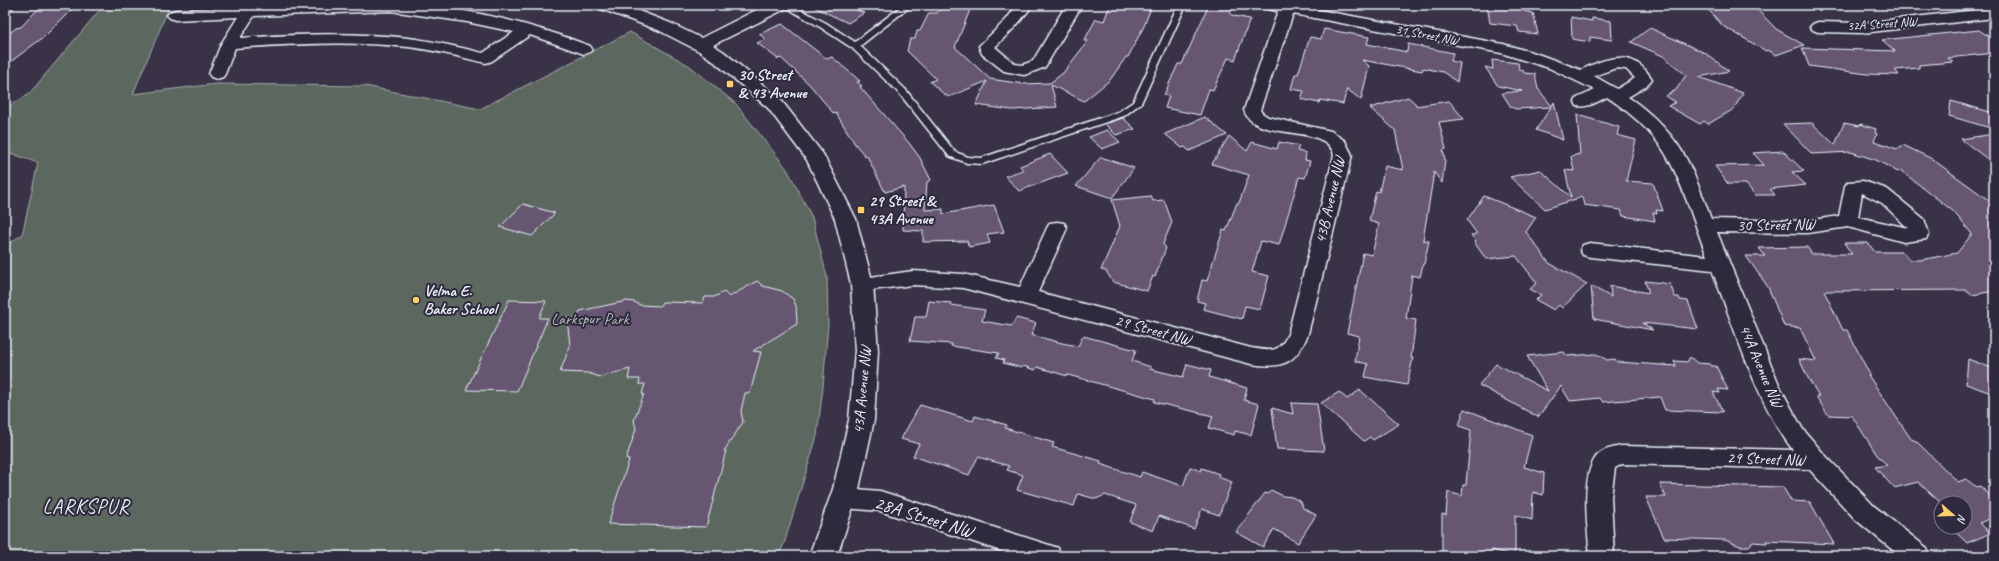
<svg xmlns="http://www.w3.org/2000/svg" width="1999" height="561" font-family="Caveat,sans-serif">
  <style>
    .green { fill: #5c685e; stroke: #a2acab }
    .building { fill: #665772; stroke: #e8f1f8 }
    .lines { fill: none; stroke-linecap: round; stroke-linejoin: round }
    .service-casing { stroke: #e8f1f8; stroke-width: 3 }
    .minor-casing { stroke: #e8f1f8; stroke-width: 3 }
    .tertiary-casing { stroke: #e8f1f8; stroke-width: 3 }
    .service { fill: #2f2a3d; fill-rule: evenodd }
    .minor { fill: #2f2a3d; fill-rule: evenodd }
    .tertiary { fill: #2f2a3d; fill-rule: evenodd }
    .poi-dot { fill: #ffd166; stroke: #2f2a3d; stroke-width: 1.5 }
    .labels { text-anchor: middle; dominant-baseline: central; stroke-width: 4; stroke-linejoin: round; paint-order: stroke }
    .far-street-label { font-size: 13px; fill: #e8f1f8; stroke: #2f2a3d }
    .poi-label { font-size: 16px; font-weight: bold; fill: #e8f1f8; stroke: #2f2a3d; text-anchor: start }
    .street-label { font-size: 16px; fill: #e8f1f8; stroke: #2f2a3d }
    .park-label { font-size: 16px; fill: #b0baba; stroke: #2f2a3d }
    .near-street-label { font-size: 19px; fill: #e8f1f8; stroke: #2f2a3d }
    .near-neighbourhood-label { font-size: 20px; letter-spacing: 1px; fill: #e8f1f8; stroke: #2f2a3d }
  </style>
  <rect width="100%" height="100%" fill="#3a3348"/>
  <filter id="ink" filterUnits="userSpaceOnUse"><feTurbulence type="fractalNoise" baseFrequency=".025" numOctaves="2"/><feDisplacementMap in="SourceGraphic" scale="8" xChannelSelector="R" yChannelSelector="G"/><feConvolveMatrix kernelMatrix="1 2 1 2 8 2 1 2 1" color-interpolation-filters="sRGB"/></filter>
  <g filter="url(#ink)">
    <path class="green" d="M104 5H170L133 94 216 84 365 86 480 109 630 32 690 66 736 104 787 169 812 217 827 277 828 324 823 387 817 436 784 544 778 556H5V246L22 235 38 163 5 151V108L29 94Z"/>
    <path class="building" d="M76 5 45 36 5 66V37L16 28 21 27 40 7Z
      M810 5H846L864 13 848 23Z
      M943 5H972L955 47 990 79 1023 84 1050 83 1063 73 1088 41H1084L1096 19 1104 21 1110 5H1152L1144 26 1128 57H1126L1110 80 1084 101 1051 85 1057 107 1012 110 976 105 987 81 949 97 944 94 930 82 936 79 907 51 910 39H915L917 31H920L929 13H937Z
      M1209 5 1232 9 1230 14 1234 16 1250 19 1235 60 1228 58 1213 90 1209 89 1200 115 1165 108 1169 96 1164 95 1178 64H1182Z
      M1487 5 1524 8V11L1533 13 1538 34 1519 32 1517 26 1490 23Z
      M1704 5H1753L1776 29 1804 45 1776 55 1768 50 1766 51 1723 26Z
      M1571 17 1592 21V18L1611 21 1612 40 1590 37V42L1572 39Z
      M782 24 827 59 832 57 860 81 857 82 862 86 860 87 909 143 920 158 931 180 927 182 925 210 943 209V214L994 205 1004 232 987 234 990 243 969 247 967 241 923 242V231L903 230 904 187 885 192 867 156H865L855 144 836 113 834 114 810 85 781 58 778 59 757 43 766 39 759 34Z
      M1650 28 1705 53 1729 71 1699 77 1743 93 1734 109 1708 124 1704 121 1700 124 1668 106 1676 102 1665 96 1676 90 1686 75 1663 56 1631 42Z
      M1324 29 1369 37 1367 44 1407 52 1408 44 1453 53 1451 61 1460 63 1457 82 1443 72 1423 68 1422 71 1362 60 1369 66 1361 100 1347 89 1343 104 1320 100 1319 103 1301 99 1304 91 1291 89 1295 74H1298L1310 37 1321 39Z
      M1979 30 1988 36 1994 35V53L1948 58 1953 62 1919 65V68L1895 70 1899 75 1867 74 1809 66 1802 48 1895 51 1882 40Z
      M1492 60 1518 63 1519 69 1523 70 1524 73 1535 74 1538 89 1552 106 1554 102 1563 140 1536 130 1551 107 1516 109 1511 107 1502 93 1522 91 1498 86 1485 67 1493 69Z
      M1408 97 1416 104V106L1449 101 1464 119 1439 122 1446 149 1443 150 1445 160 1442 183 1434 172 1423 240 1429 241 1424 264H1423L1420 277 1412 275 1406 318 1416 320 1411 358H1413L1407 385 1365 377 1368 364 1355 361 1359 336 1347 333 1363 253 1372 255 1379 224 1369 221 1376 191 1379 192 1385 166 1403 170 1395 130 1370 108Z
      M1951 101 1994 113V129L1949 116Z
      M1577 115 1619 127 1617 135 1636 140 1626 181 1653 183 1663 211 1656 210 1657 214 1653 213 1655 221 1623 216 1621 210 1584 205 1582 197 1545 209 1510 177 1540 170 1571 197 1565 170 1574 171 1571 156 1580 154Z
      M1205 117 1227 135 1189 151 1185 147 1182 148 1165 134Z
      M1123 118 1135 129 1116 135 1105 124Z
      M1812 123 1835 145 1844 123 1859 126 1860 124 1876 129 1875 133 1877 134 1874 141 1897 149 1903 145 1932 159 1994 204V291L1972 295 1965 290 1824 291 1843 330H1847L1870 375H1868L1911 439 1916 441 1958 482 1966 479 1976 487 1980 486 1994 499V517L1979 523 1991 533 1967 543 1950 527H1965V503H1941L1918 482 1894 488 1875 467 1887 465 1877 455 1852 416 1828 415 1816 396H1819L1808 378 1799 359 1816 361 1800 328 1784 326 1768 287 1746 256H1765L1759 248 1807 247 1812 254H1852L1844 243H1868L1875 252H1903L1909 260H1920L1957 253 1972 234 1953 211 1900 170 1898 172 1876 160 1851 152 1812 154 1783 124Z
      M1107 130 1120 142 1102 149 1089 137Z
      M1994 134V164L1961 139Z
      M1229 136 1247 151 1252 142 1277 149 1279 142 1299 146 1297 151 1306 153 1305 160 1310 161 1305 178 1299 177 1279 245 1261 241 1252 272 1269 276 1260 309 1245 306 1242 319 1203 309 1205 303 1197 301 1202 280 1207 281 1223 230 1226 231 1237 203H1239L1249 175 1212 164Z
      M1783 151 1804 171 1792 172 1806 185 1770 189 1775 195H1755L1746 184H1728L1715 166 1764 165 1753 153Z
      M1050 154 1068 173 1019 191 1005 176 1023 170 1020 166Z
      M1101 157 1134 168 1112 198 1076 186Z
      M1151 196 1153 201 1164 200 1172 222 1163 244 1166 248 1155 277 1153 276 1147 291 1113 282 1106 271 1101 270 1120 226 1112 200Z
      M1484 196 1536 217 1526 232 1549 263 1587 284 1562 308 1559 305 1554 310 1536 300 1541 295 1530 289 1537 283 1516 256 1486 259 1474 242H1476L1471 235 1477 234 1467 220Z
      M523 204 555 213 532 236 500 227Z
      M757 281 763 286 782 291 793 299 796 306 797 324 753 351 761 352 750 393H745L741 411 743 422 724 451H726L706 527 608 524 629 460 626 459 636 429 634 420 644 394H642L645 384H639L640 379H628L630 369 600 377 588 373 560 372 570 346 567 318H577L580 311 627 301 634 302 640 305 660 306 662 302 703 303 705 297H714L724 292 729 297Z
      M1645 281 1670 284 1675 297H1679L1680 300 1688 301 1698 329 1642 323 1653 330 1594 319 1591 286 1611 297 1610 286 1649 293Z
      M509 300 546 301 539 318H548L517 391 466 390Z
      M929 301 951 303V305L985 310 982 321 1012 326 1016 318 1036 323 1031 335 1062 343 1078 346 1083 336 1136 350 1132 361 1151 367 1150 369 1183 377 1187 364 1211 370 1209 377 1247 388 1244 400 1259 404 1251 435 1235 431 1234 435 1209 428 1213 416 1154 402 1155 399 1068 375 1067 376 1037 367 1035 370 1023 366 1022 368 1003 363 1004 360 996 358 999 353 951 346 952 344 910 341 915 317H926Z
      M1564 352 1567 356 1596 354 1607 360 1615 359 1617 362 1676 366 1674 361 1687 362 1690 357 1697 363 1710 364 1711 366H1716L1728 390 1718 389 1720 393 1713 392 1723 412 1665 410 1660 397 1603 402 1600 398 1570 401 1561 386 1538 417 1479 385 1496 364 1548 391 1527 356Z
      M1968 359 1994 369V394L1966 384Z
      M1360 390 1399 424 1373 440 1370 437 1364 441 1321 403 1339 392 1347 399Z
      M1291 403 1317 404 1324 451 1277 449 1272 408 1293 414Z
      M920 405 973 421 975 416 1007 425 1005 428 1054 443 1052 447 1101 461 1100 464 1140 477 1142 472 1183 486 1190 467 1201 471 1202 468 1219 474 1218 477 1232 482 1219 515 1202 509 1194 529 1159 516 1153 531 1130 522 1136 505 1105 495 1096 499 1078 494 1074 506 1017 490 1023 475 1007 470 1009 466 978 457 969 475 913 456 919 444 901 439Z
      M1464 409 1532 435 1524 467 1544 473 1543 495 1533 492 1532 520 1515 515V556L1492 550 1491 556H1451L1442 554V514L1446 515 1448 492 1462 496 1463 485H1466L1471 430 1459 426Z
      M1660 484 1783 487 1791 501 1810 502 1834 544 1766 541 1767 543 1753 542 1749 546H1740L1725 540 1664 538 1646 497H1666Z
      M1271 490 1283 496 1292 497 1301 502 1303 508 1316 515 1298 543 1274 529 1263 547 1236 532 1265 493 1268 494Z"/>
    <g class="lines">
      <defs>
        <path id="service" d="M782 5H792L826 23 855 42 903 5H912L860 46 905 89 955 152 968 157 981 158 1118 112 1133 102 1178 5H1186L1141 103 1124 116 982 164 967 163 949 156 899 93 852 48 820 27Z"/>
        <path id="minor" d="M5 5H15L10 10 5 12Z
          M306 5C342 5 379 2 415 5 472 9 537 25 590 46L592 49 590 52 584 54 530 35 492 61 486 63C460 57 435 50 408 47 351 41 293 44 235 48L225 74 223 77 217 79 211 77 209 74 221 44 238 17 175 20 170 18 167 15 170 12 175 10ZM391 11 467 22 514 32 483 53C458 47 434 41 408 38 353 32 296 34 240 38L254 16Z
          M1017 5H1033L1016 26 995 47 1015 64 1022 65 1033 61 1066 5H1082L1045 67 1030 73 1024 75 1004 71 982 54 979 46 1006 20Z
          M1260 5H1292L1503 44 1535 53 1581 70C1609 56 1633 49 1652 79L1645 87 1628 97C1651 112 1676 137 1688 162 1697 180 1704 200 1711 219L1807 221 1839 216 1845 186 1848 182 1863 181 1887 189 1924 219 1929 234 1926 239 1904 242 1848 227 1807 233 1717 232 1780 387 1802 428 1823 453 1874 506 1927 548 1930 556H1900L1856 520 1809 469 1622 464 1615 468 1611 497 1614 556H1590C1588 532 1579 471 1599 454 1605 449 1615 447 1622 446L1793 450C1757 404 1734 326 1712 270L1590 257 1583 255 1580 250 1583 245 1590 243 1707 256C1695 226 1685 190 1670 162 1657 135 1631 113 1607 97 1597 102 1588 108 1577 106L1575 102 1577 98 1595 90 1549 68 1501 53 1293 14 1260 110 1262 113 1268 117 1331 131 1345 141 1352 155 1308 334C1296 364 1282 369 1251 364L963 288 913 285 863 291 856 289 853 284 856 279 913 271 963 274 1020 287 1047 228 1050 223 1057 222 1064 223 1067 228 1038 292 1251 348C1270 351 1279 354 1288 334L1334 155C1327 122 1254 143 1244 110L1278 11 1263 8ZM1616 68 1626 69 1635 78 1617 89 1594 76ZM1862 193 1882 203 1908 228 1858 217Z
          M1994 8V18L1862 33 1818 32 1813 30 1810 27 1813 24 1818 22 1862 23Z
          M844 488 880 491 1049 545 1058 548 1061 556H1016L880 511 844 508 836 505 832 498 836 491Z"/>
        <path id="tertiary" d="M599 5H623L670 23 701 38 766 5H787L785 9 713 45 724 52 781 100 823 154 856 219 873 284 878 351 874 420 859 489 837 556H809L833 489 849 420 855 351 851 284 835 219 807 160 768 108 712 60 699 51 658 30 601 9Z"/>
      </defs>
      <use href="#service" class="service-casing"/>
      <use href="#minor" class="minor-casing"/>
      <use href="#tertiary" class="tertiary-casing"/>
      <use href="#service" class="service"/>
      <use href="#minor" class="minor"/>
      <use href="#tertiary" class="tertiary"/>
    </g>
  </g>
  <g class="poi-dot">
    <rect x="726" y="80" width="8" height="8" rx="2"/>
    <rect x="857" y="206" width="8" height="8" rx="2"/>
    <circle cx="416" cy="300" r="4"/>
  </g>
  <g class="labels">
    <g class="far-street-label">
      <text transform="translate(1882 24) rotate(-4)">32A Street NW</text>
      <text transform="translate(1427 35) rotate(11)">31 Street NW</text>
    </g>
    <g class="poi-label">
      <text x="738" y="75">30 Street<tspan x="738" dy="18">&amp; 43 Avenue</tspan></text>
      <text x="869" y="201">29 Street &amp;<tspan x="869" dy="18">43A Avenue</tspan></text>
      <text x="424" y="291">Velma E.<tspan x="424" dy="18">Baker School</tspan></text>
    </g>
    <g class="street-label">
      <text transform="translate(1330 200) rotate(-77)">43B Avenue NW</text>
      <text transform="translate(1776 225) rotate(-1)">30 Street NW</text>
      <text transform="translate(1153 330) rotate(15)">29 Street NW</text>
      <text transform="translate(1761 366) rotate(67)">44A Avenue NW</text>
      <text transform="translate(862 390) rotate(-85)">43A Avenue NW</text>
      <text transform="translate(1766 459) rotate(2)">29 Street NW</text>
    </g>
    <g class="park-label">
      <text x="590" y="319">Larkspur Park</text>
    </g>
    <g class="near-street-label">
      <text transform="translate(924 517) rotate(17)">28A Street NW</text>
    </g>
    <g class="near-neighbourhood-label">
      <text x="86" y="506">LARKSPUR</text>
    </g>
  </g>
  <rect width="1999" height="561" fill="none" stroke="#2f2a3d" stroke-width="20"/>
  <rect x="10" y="10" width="1979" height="541" fill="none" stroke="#e8f1f8" stroke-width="1.5" filter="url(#ink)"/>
  <g transform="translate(1953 515) rotate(110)"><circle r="19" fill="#2f2a3d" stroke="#797a88"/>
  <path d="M0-3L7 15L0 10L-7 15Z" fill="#ffd166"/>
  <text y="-6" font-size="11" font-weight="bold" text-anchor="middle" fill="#e8f1f8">N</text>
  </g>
</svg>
